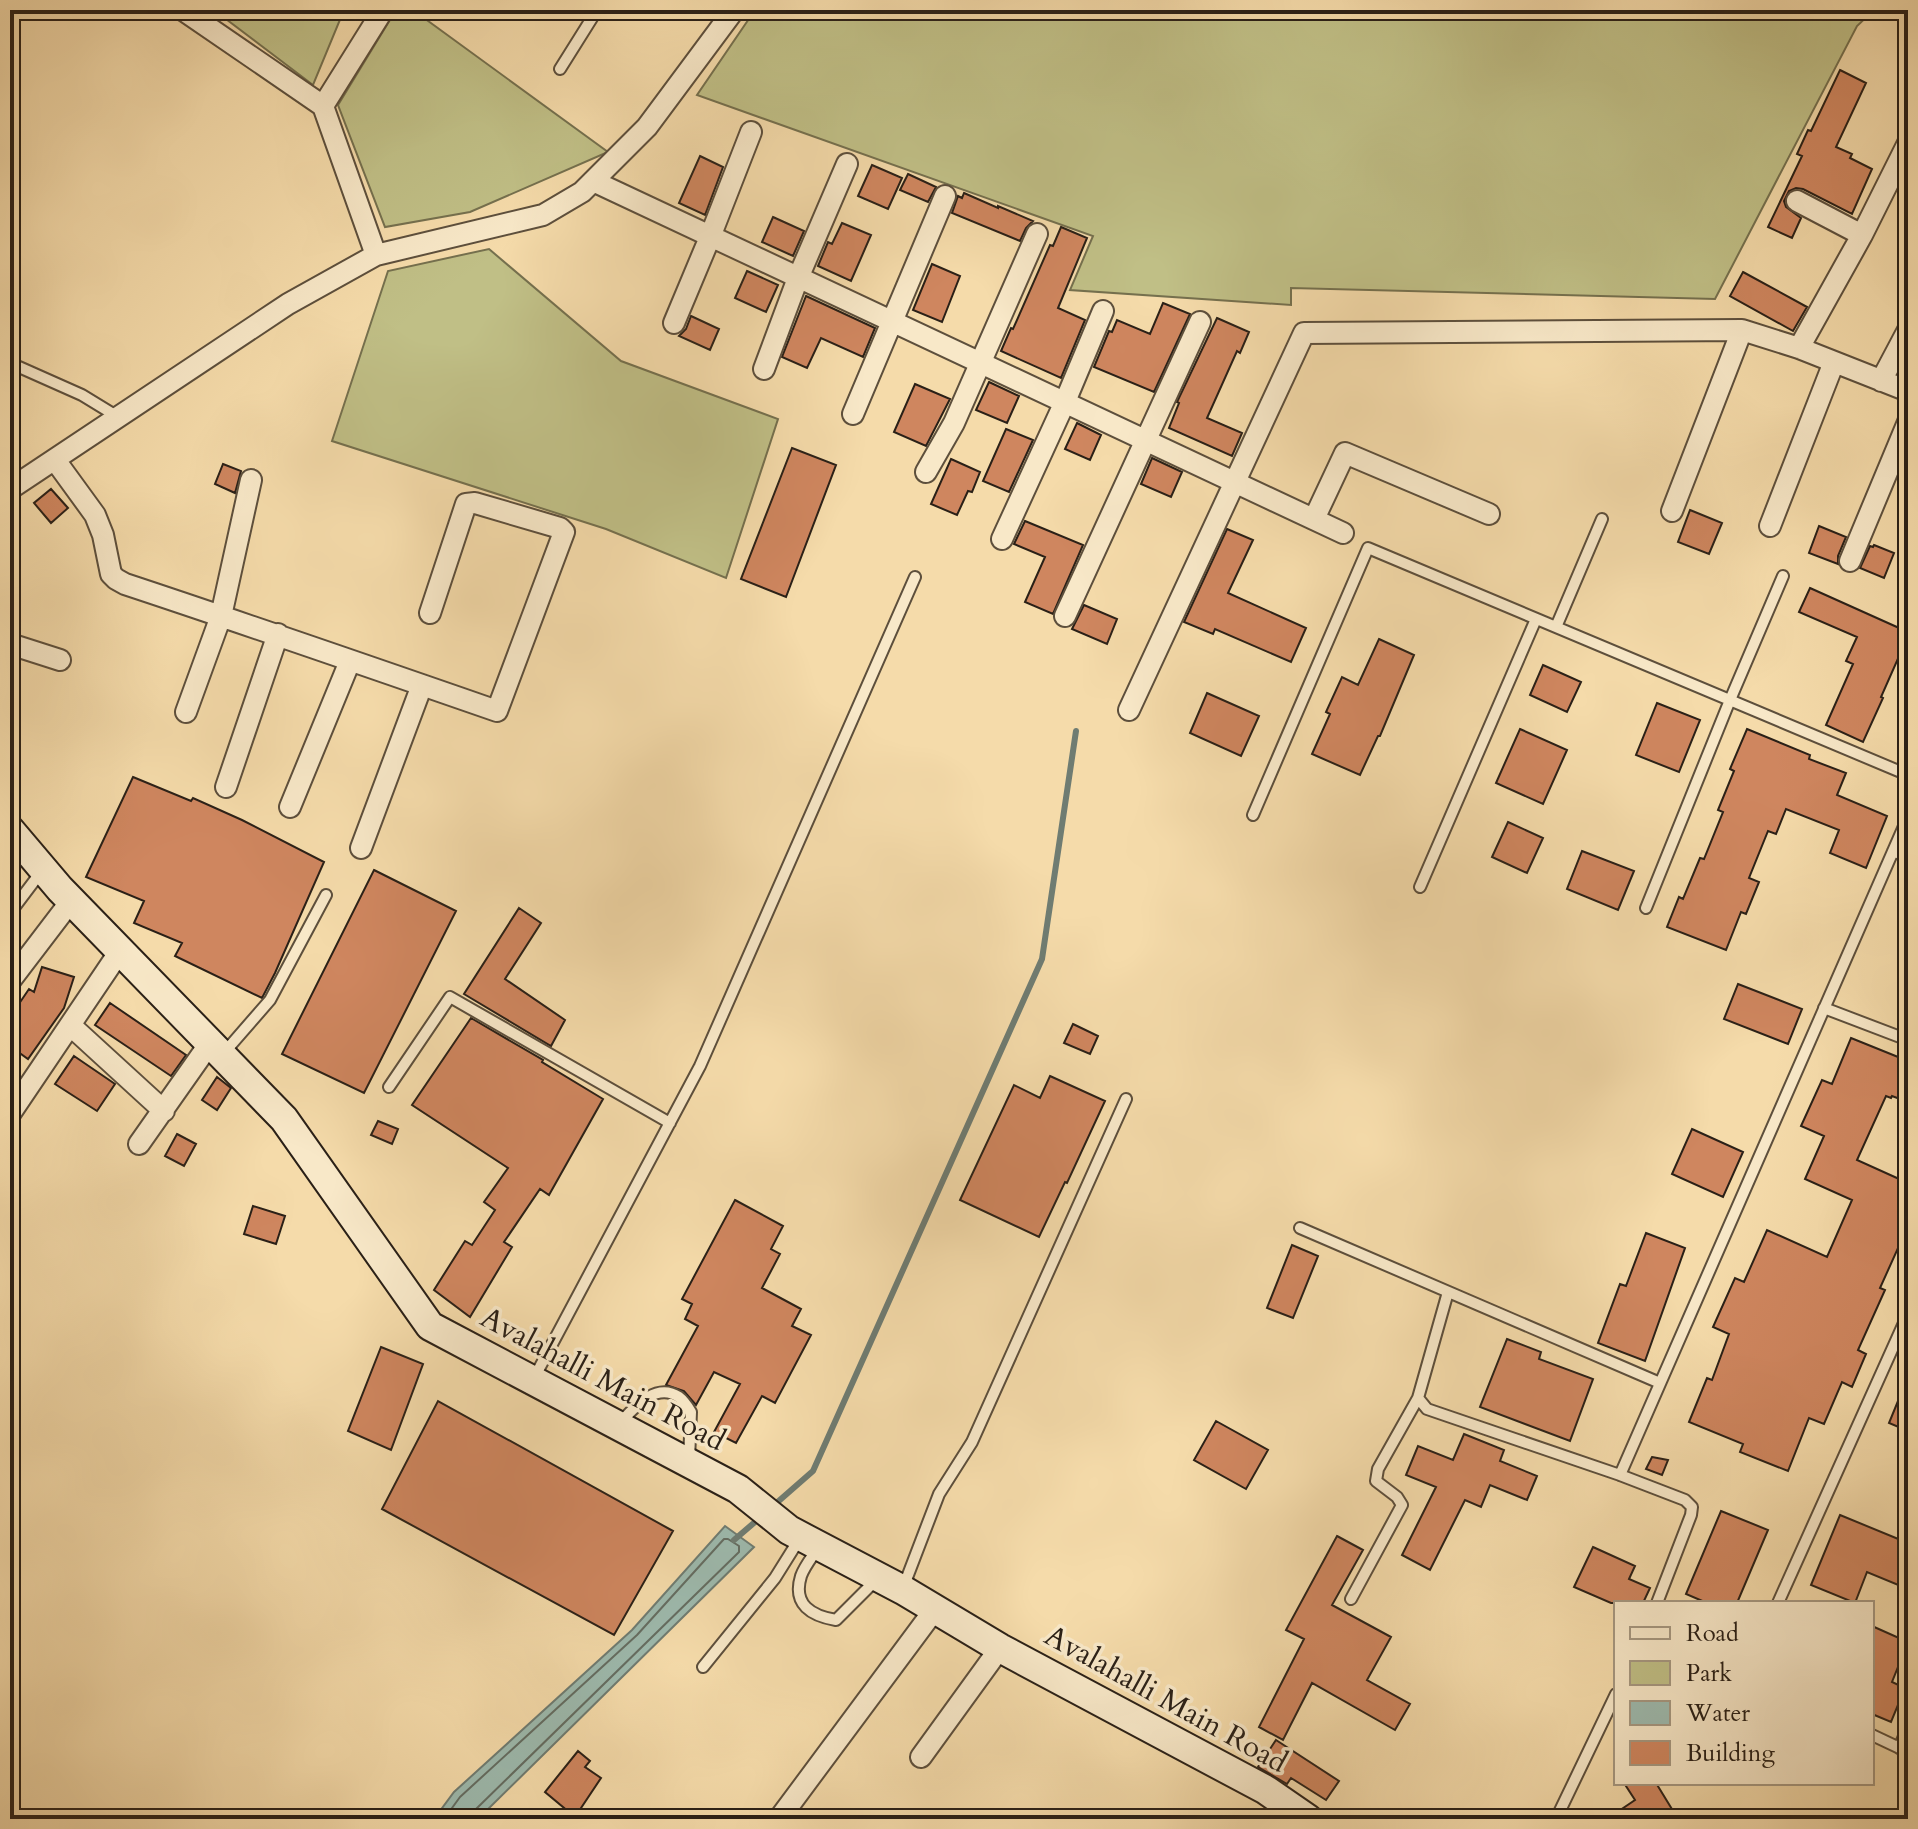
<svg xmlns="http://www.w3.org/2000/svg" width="1918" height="1829" font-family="Cardo,serif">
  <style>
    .green { fill: #c0bf86; stroke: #75704e; stroke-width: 2 }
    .water { fill: #9dbaae; stroke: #6f7c72; stroke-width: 2 }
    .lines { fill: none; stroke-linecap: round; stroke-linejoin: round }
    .shore { stroke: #646d62; stroke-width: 2 }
    .stream { stroke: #6f7c72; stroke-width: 6 }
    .building { fill: #cf865f; stroke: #2a2017; stroke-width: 2 }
    .service-casing { stroke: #5d4f3c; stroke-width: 14 }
    .minor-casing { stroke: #5d4f3c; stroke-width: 24 }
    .secondary-casing { stroke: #2a2017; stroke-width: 32 }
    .service { stroke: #f8e8c8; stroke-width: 10 }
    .minor { stroke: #f8e8c8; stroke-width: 20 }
    .secondary { stroke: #f8e8c8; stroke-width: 28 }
    .labels { text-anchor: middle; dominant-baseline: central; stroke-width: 7; stroke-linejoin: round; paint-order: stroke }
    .street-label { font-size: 30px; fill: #2a2017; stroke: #f8e8c8 }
  </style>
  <rect width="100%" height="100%" fill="#f5dbaa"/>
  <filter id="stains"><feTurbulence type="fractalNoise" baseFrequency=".0025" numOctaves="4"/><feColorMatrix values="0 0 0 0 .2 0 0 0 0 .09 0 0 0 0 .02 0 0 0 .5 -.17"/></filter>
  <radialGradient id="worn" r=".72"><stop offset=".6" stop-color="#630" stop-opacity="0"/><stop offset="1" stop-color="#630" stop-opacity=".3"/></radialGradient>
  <path class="green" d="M214 10H344L313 85Z
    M396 10H413L608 152 470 212 385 227 338 105Z
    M755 10H1874L1857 26 1715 299 1291 288V305L1070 290 1093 236 697 95Z
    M489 249 621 361 778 419 726 578 606 529 332 441 388 271Z"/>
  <path class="water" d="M725 1526 754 1547 478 1819H434L454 1792 632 1630Z"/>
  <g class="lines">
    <path class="shore" d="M444 1819 460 1797 637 1635 724 1539H728L739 1546V1552L475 1810 472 1819"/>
    <path class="stream" d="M773 1506 813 1471 1042 959 1076 731
      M734 1540 762 1516"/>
  </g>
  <path class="building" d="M1840 70 1866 83 1836 147 1852 154 1850 158 1872 169 1852 214 1803 189 1796 188 1789 191 1784 201 1786 207 1801 218 1792 238 1768 227 1802 156 1797 154 1808 130 1811 131Z
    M700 156 723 167 705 215 679 203Z
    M872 165 902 178 888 209 858 196Z
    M908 174 936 187 928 202 900 190Z
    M964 193 998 208V206L1033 221 1026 228 1020 241 952 213 958 196 962 198Z
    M773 217 804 231 793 256 762 242Z
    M842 223 871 235 851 281 818 266 828 242 832 244Z
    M1061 227 1087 238 1058 308 1085 320 1061 378 1001 351 1011 328 1013 329 1050 245 1053 246Z
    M932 264 960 276 942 322 913 310Z
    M747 271 778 285 766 312 735 298Z
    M1743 272 1807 307 1793 331 1730 296Z
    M806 296 875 328 863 357 821 338 807 368 782 357Z
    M1163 303 1190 314 1154 392 1094 367 1109 331 1112 332 1117 320 1150 334Z
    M691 316 719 329 710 350 679 336 686 329Z
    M1217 318 1249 332 1240 353 1237 351 1207 418 1242 433 1232 456 1169 428 1179 403 1177 402Z
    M989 382 1019 396 1007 423 976 410Z
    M915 384 950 399 926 446 894 432Z
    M1077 423 1101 435 1090 460 1065 449Z
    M1006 429 1033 440 1009 492 983 481Z
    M792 448 836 465 786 597 741 579Z
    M1152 458 1182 472 1171 497 1141 484Z
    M951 459 980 472 972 492 968 491 957 515 931 504Z
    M223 464 241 471 235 493 215 484Z
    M51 489 68 508 51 523 34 503Z
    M1690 510 1722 523 1709 554 1678 542Z
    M1025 521 1083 545 1053 614 1025 602 1045 557 1014 544Z
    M1819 526 1846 537 1838 556V564L1809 553Z
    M1227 529 1253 540 1228 593 1306 628 1291 662 1215 629 1213 634 1184 622Z
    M1874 545 1894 553 1884 578 1860 568 1870 546 1873 547Z
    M1810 588 1908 632V636L1881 697 1883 698 1863 742 1826 725 1853 664 1846 661 1857 637 1799 612Z
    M1084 605 1117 619 1107 644 1072 629Z
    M1379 639 1414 655 1380 736H1378L1360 775 1312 754 1330 714 1326 712 1342 677 1358 685Z
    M1543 665 1581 682 1567 712 1530 695Z
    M1207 693 1259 716 1241 756 1190 733Z
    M1657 703 1700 720 1679 772 1636 755Z
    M1520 729 1567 750 1543 804 1496 783Z
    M1747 729 1810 755 1809 759 1846 773 1837 795 1887 816 1866 868 1830 853 1839 830 1786 809 1776 834 1768 831 1749 878 1759 882 1746 914 1741 912 1726 950 1667 927 1679 897 1683 899 1700 858 1704 859 1723 812 1718 810 1734 771 1730 769Z
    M133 777 191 801 193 798 242 820 324 862 275 973 262 998 175 956 182 943 134 923 144 901 86 877Z
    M1508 822 1543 838 1527 873 1492 857Z
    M1582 851 1634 871 1618 910 1567 889Z
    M374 870 456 911 364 1093 282 1054Z
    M519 908 541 923 505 979 565 1020 551 1046 464 994Z
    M42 967 74 977 64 1008 28 1059 10 1046V1017L29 989 34 992Z
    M1738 984 1802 1009 1788 1044 1724 1019Z
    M110 1003 186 1055 171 1076 95 1025Z
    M471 1018 543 1060 542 1062 603 1099 549 1195 540 1189 504 1242 512 1247 470 1317 434 1290 465 1241 472 1245 495 1210 484 1202 508 1168 412 1105Z
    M1073 1024 1098 1036 1090 1054 1064 1043Z
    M1851 1038 1908 1061V1102L1892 1096 1891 1098 1886 1096 1857 1160 1908 1183V1226L1880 1288 1885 1290 1858 1350 1866 1354 1852 1387 1842 1382 1824 1424 1809 1418 1788 1471 1740 1452 1743 1444 1689 1422 1707 1378 1712 1380 1729 1334 1713 1327 1735 1278 1744 1282 1767 1230 1827 1257 1852 1200 1805 1179 1824 1136 1801 1126 1822 1080 1832 1084Z
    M74 1056 115 1084 97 1111 55 1084Z
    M1050 1076 1105 1101 1067 1183 1065 1182 1039 1237 960 1200 1014 1085 1040 1098Z
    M217 1077 231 1088 217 1110 202 1100Z
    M378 1121 398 1129 392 1144 371 1135Z
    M1692 1129 1743 1152 1723 1197 1672 1174Z
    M177 1134 196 1144 184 1166 165 1156Z
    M735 1200 783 1226 771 1249 780 1254 762 1288 801 1309 792 1326 811 1335 775 1403 762 1396 736 1443 714 1432 740 1384 714 1372 696 1405 684 1391 666 1385 698 1326 685 1319 692 1304 682 1299Z
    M253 1206 285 1216 276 1244 244 1234Z
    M1646 1233 1685 1248 1645 1361 1598 1343 1620 1284 1626 1286Z
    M1292 1245 1318 1256 1293 1318 1267 1308Z
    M1507 1339 1541 1352 1539 1359 1593 1379 1570 1441 1480 1407Z
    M381 1347 423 1364 391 1450 348 1431Z
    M1907 1379H1908V1431L1889 1423Z
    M438 1401 673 1531 614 1635 382 1509Z
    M1216 1421 1268 1450 1246 1489 1194 1460Z
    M1464 1434 1504 1450 1500 1461 1537 1476 1527 1500 1490 1485 1481 1507 1465 1500 1430 1570 1402 1555 1436 1487 1406 1475 1418 1446 1453 1460Z
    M1652 1457 1668 1460 1662 1475 1646 1469Z
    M1721 1511 1768 1530 1737 1603H1707L1686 1594Z
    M1840 1515 1908 1543V1589L1867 1572 1855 1603 1811 1585Z
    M1337 1536 1363 1550 1332 1605 1391 1637 1367 1680 1410 1704 1395 1730 1312 1683 1283 1740 1259 1727 1304 1639 1286 1630Z
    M1593 1547 1635 1566 1629 1579 1650 1588 1643 1603H1611L1574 1587Z
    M1872 1626 1908 1642 1892 1682 1905 1688 1891 1722 1872 1714Z
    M1276 1740 1339 1781 1326 1800 1291 1778 1287 1784 1258 1767Z
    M578 1751 590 1761 585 1767 601 1778 575 1817 545 1792Z
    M1624 1783H1656L1678 1819H1607L1635 1800Z"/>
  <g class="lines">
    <defs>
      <path id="service" d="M560 69 597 10
        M10 363 82 395 118 417
        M1556 627 1602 519
        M1253 815 1368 548 1908 775
        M1893 851 1908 857
        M1420 887 1536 619
        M1646 908 1730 700 1783 576
        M10 913 41 872
        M1824 1008 1908 1040
        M223 1054 270 1000 326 895
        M389 1087 450 997 670 1123
        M1300 1228 1660 1383
        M1448 1292 1418 1398 1427 1409 1620 1475 1685 1500 1692 1507 1691 1515 1657 1603
        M533 1380 700 1066 915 577
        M619 1424C633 1409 655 1381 679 1397 683 1400 688 1407 691 1412L689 1460
        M1620 1475 1908 817
        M818 1548C812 1557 804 1567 801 1576 792 1605 812 1616 836 1620L878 1578
        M903 1588 939 1494 972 1442 1126 1099
        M1351 1599 1402 1505 1397 1497 1376 1481 1378 1469 1418 1398
        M1778 1603 1908 1314
        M703 1667 775 1578 800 1538
        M1872 1735 1908 1752
        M1899 1748 1908 1727
        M1556 1819 1616 1694"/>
      <path id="minor" d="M183 10 323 106 376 255
        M323 106 383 10
        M593 181C843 299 1093 417 1343 533
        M1797 201 1862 235
        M674 323 710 237 751 132
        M1742 330 1799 348 1908 391
        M1799 348 1862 235 1908 143
        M764 369 798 278 847 164
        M1881 381 1908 330
        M853 414 945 196
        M55 460 95 515 103 535 111 574 116 579 125 584C249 625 373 668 497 711L564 532 560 528 475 503 466 504 430 613
        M926 472 954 423 1037 234
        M10 489 288 304 376 255 543 215 582 192 647 127 734 10
        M1314 519 1345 453 1489 514
        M1770 526 1834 362
        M1002 539 1064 404 1103 311
        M1850 561 1908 422
        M1065 616 1200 322
        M10 644 60 660
        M1129 710 1304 333 1742 330 1672 511
        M186 712 221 616 251 480
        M226 787 278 634
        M290 807 350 661
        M361 848 422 685
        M10 981 71 901
        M70 1025 164 1111
        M10 1114 120 951
        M139 1144 210 1043
        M921 1757 1000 1648
        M779 1819 935 1609"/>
      <path id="secondary" d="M10 830 60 889 284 1119 430 1326 738 1489 789 1530 903 1590 1000 1648 1266 1790 1308 1819"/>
    </defs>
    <use href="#service" class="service-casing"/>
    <use href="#minor" class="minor-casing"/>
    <use href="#secondary" class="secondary-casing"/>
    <use href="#service" class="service"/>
    <use href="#minor" class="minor"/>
    <use href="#secondary" class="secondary"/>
  </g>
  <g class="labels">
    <g class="street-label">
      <text transform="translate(603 1379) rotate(28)">Avalahalli Main Road</text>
      <text transform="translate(1166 1699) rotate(29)">Avalahalli Main Road</text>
    </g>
  </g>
  <rect width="1918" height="1829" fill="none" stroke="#f5dbaa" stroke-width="40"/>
  <rect x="12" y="12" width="1894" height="1805" fill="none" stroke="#2a2017" stroke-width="4"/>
  <rect x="20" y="20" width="1878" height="1789" fill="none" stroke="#2a2017" stroke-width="2"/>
  <rect x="1614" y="1601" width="260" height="184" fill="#f8e8c8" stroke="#a69881" stroke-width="2"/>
  <rect x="1630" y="1627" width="40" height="12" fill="#f8e8c8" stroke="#a69881" stroke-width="2"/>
  <text x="1686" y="1641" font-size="24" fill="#2a2017">Road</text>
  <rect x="1630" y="1661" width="40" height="24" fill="#c0bf86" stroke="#a69881" stroke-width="2"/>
  <text x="1686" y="1681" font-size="24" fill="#2a2017">Park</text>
  <rect x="1630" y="1701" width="40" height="24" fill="#9dbaae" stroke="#a69881" stroke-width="2"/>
  <text x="1686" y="1721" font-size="24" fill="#2a2017">Water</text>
  <rect x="1630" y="1741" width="40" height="24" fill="#cf865f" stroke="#a69881" stroke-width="2"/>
  <text x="1686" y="1761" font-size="24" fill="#2a2017">Building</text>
  <rect width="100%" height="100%" filter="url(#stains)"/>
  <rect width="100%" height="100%" fill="url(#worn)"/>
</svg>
